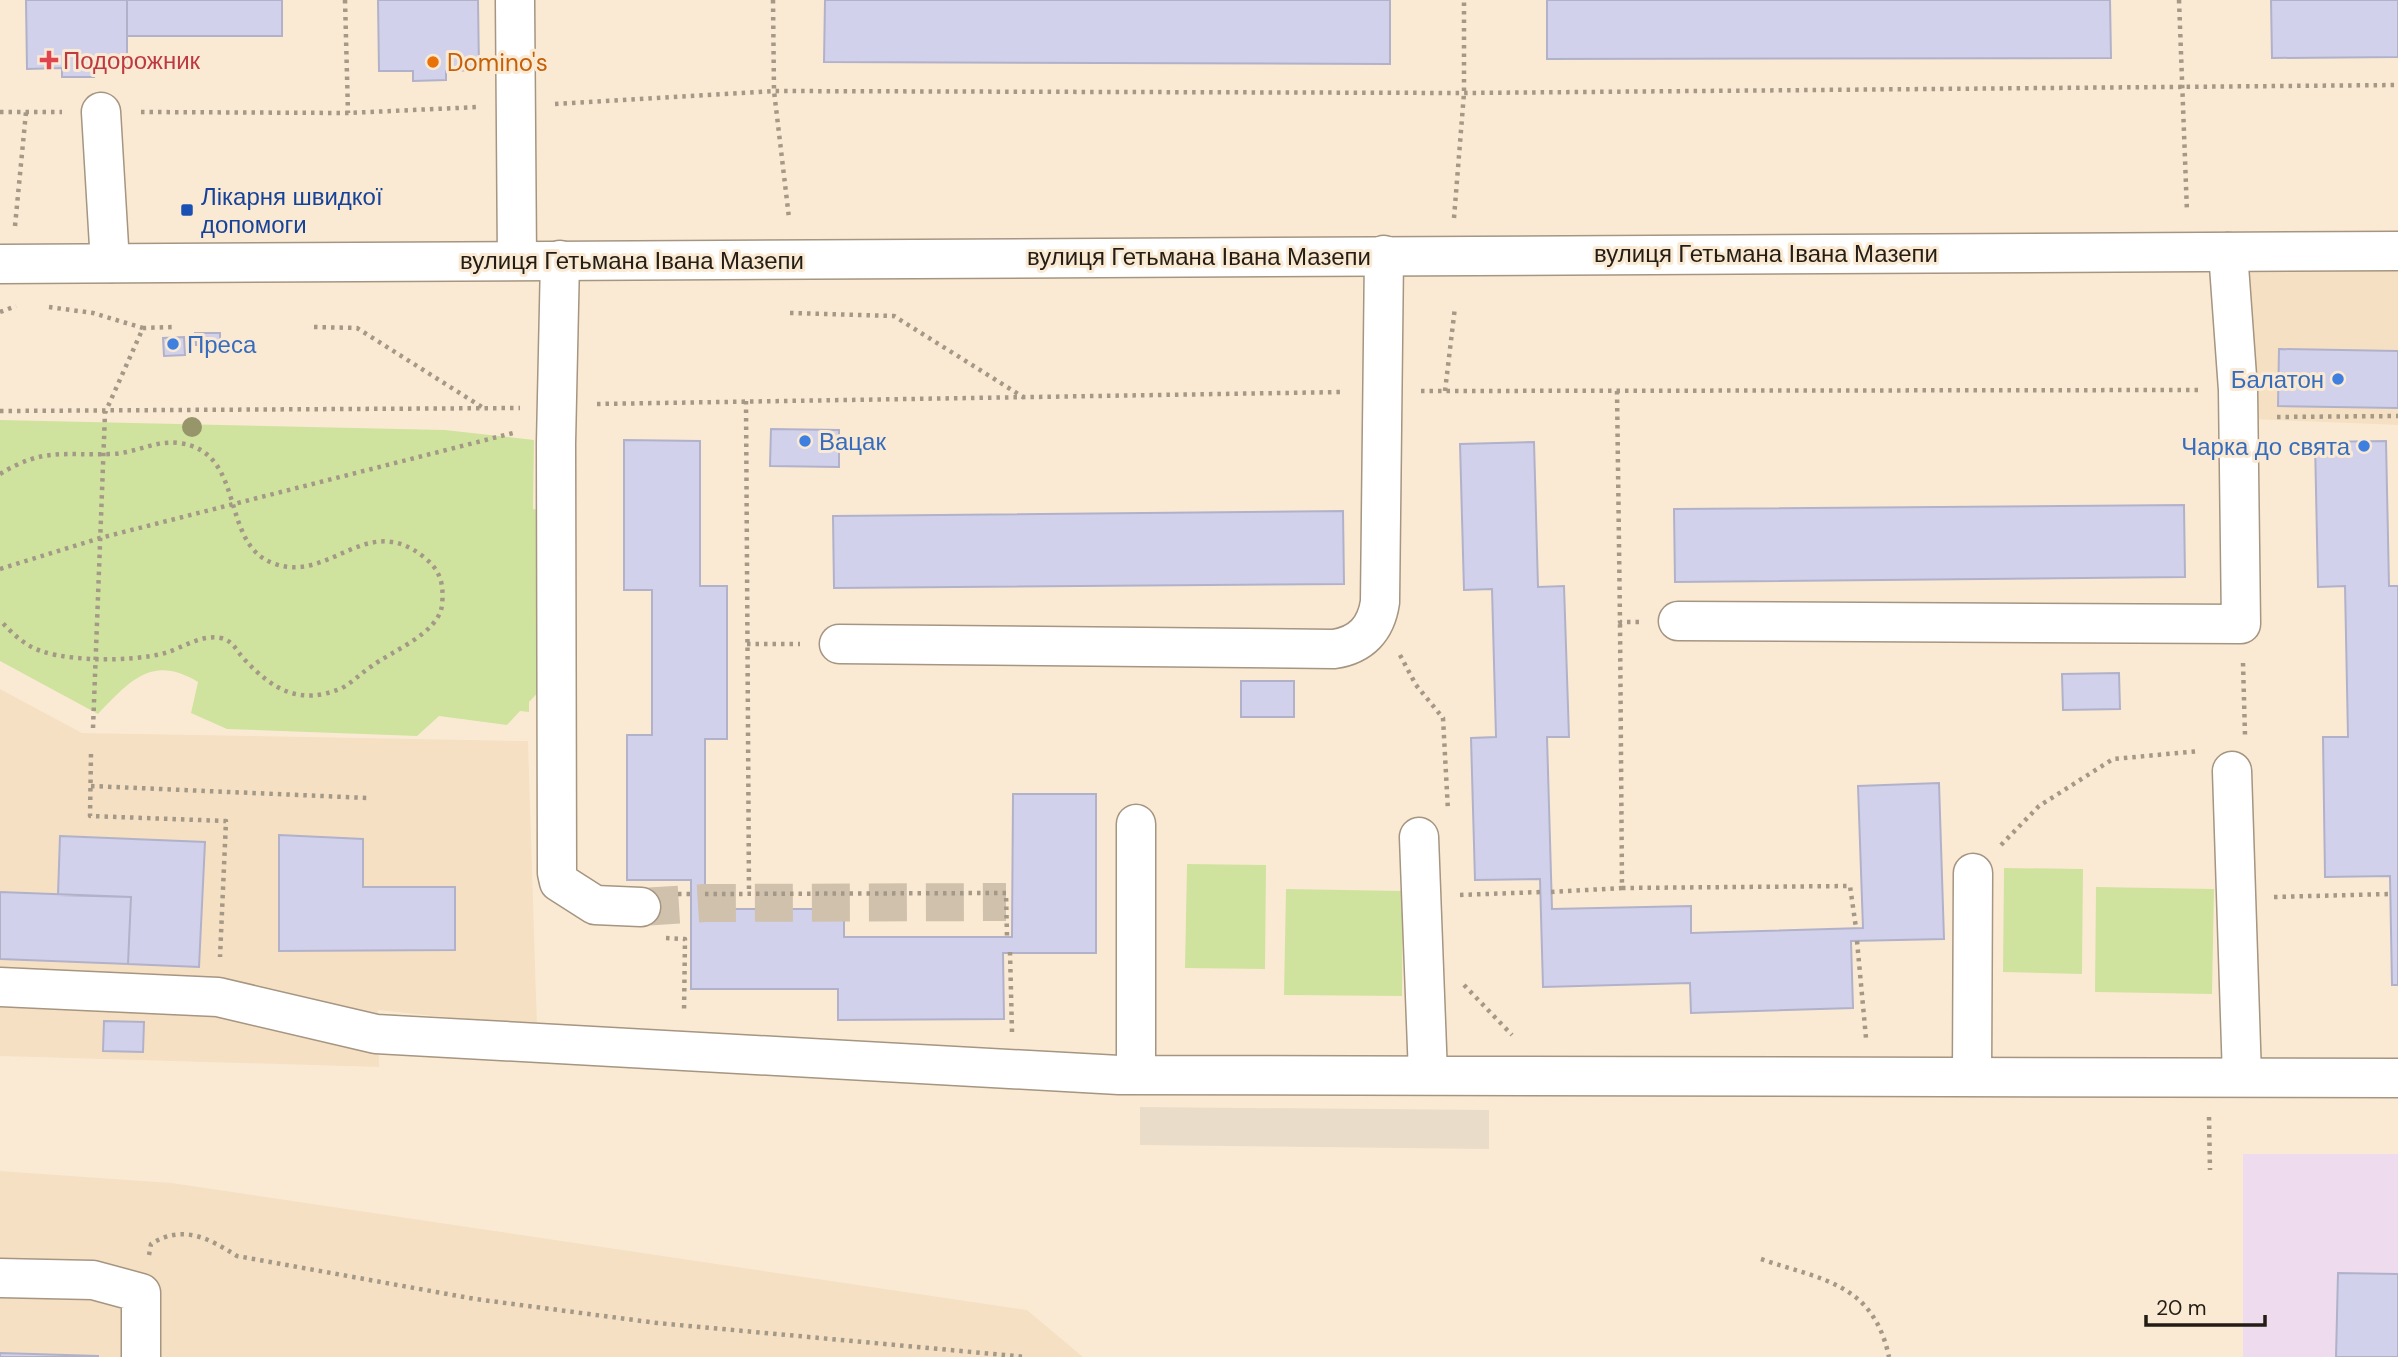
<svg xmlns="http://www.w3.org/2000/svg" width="2398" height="1357" font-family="'DM Sans',sans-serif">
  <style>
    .built { fill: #f6e0c3 }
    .industrial { fill: #e9ddc9 }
    .education { fill: #eedcee }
    .green { fill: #cfe39f }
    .building { fill: #d1d1eb; stroke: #b1b1ca; stroke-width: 2 }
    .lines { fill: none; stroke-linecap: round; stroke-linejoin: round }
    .minor-tunnel { stroke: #d0c1ad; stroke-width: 38; stroke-dasharray: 38 19; stroke-linecap: butt }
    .minor-casing { stroke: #a59581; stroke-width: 41 }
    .major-casing { stroke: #a59581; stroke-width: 41 }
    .path { stroke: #a49887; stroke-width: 4.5; stroke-dasharray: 3.5 5; stroke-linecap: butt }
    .minor { stroke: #fff; stroke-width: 38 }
    .major { stroke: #fff; stroke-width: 38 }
    .tree { fill: #96966a }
    .health-dot { fill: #e0444e; stroke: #fbead3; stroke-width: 2.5 }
    .food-dot { fill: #e8710a; stroke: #fbead3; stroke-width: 2.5 }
    .transit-dot { fill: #1a4fb4; stroke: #fbead3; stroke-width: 2.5 }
    .shop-dot { fill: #3f7fe0; stroke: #fbead3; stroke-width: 2.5 }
    .labels { text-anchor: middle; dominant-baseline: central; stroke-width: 6; stroke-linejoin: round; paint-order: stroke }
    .health-label { font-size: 24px; fill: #be3a42; stroke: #fbead3; text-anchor: start }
    .food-label { font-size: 24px; fill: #c56008; stroke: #fbead3; text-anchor: start }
    .transit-label { font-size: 24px; fill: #164399; stroke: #fbead3; text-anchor: start }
    .street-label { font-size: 24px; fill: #231d15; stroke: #fbead3 }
    .shop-label { font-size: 24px; fill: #366cbe; stroke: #fbead3; text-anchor: start }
  </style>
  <rect width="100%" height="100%" fill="#fbead3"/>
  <path class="built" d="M2218 266 2398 267V425L2224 418Z
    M0 689 82 733 528 741 537 1027 378 1010 379 1067 0 1056Z
    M0 1171 172 1183 1027 1310 1083 1357H0Z"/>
  <path class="industrial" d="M1140 1107 1489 1110V1149L1140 1145Z"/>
  <path class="education" d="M2243 1154H2398V1357H2243Z"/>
  <path class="green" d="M0 420 445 430 534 440 533 509 541 510 544 686 529 702V712L520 711 507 725 439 716 417 736 227 729 191 713 198 682C152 654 130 681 98 714L0 661Z
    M1187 864 1266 865 1265 969 1185 968Z
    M2004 868 2083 869 2082 974 2003 972Z
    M2096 887 2214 889 2212 994 2095 992Z
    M1286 889 1403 891 1402 996 1284 995Z"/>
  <path class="building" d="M26 0H127V68H94V77H62V68L27 69Z
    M127 0H282V36H127Z
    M378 0H478L479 70 446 71V80L413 81V71H379Z
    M825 0H1390V64L824 62Z
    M1547 0H2110L2111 58 1547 59Z
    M2271 0H2398V57L2272 58Z
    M195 333H220V345H196Z
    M184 337 185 355 164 356 163 338Z
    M2279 349 2398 351V408L2278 406Z
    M771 429 839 430V467L770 466Z
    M624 440 700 441V586H727V739H705V909H844V937H1012L1013 794H1096V953H1003L1004 1019 838 1020V989H691V880H627V735H652V590H624Z
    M2386 441 2389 586H2398V985H2392L2390 876 2325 877 2323 737H2348L2345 586 2318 587 2315 442Z
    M1534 442 1538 587 1564 586 1569 737H1547L1552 909 1691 906V933L1863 928 1858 786 1939 783 1944 939 1851 941 1853 1008 1691 1013 1690 983 1543 987 1540 879 1475 880 1471 738 1496 737 1492 589 1464 590 1460 444Z
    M2184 505 2185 577 1675 582 1674 509Z
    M1343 511 1344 584 834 588 833 516Z
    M2119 673 2120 709 2063 710 2062 674Z
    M1241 681H1294V717H1241Z
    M279 835 363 839V887H455V950L279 951Z
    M60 836 205 842 199 967 128 964 131 897 58 895Z
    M0 892 131 897 128 964 0 959Z
    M104 1021 144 1022 143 1052 103 1051Z
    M2338 1273 2398 1274V1357H2336Z
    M0 1353 98 1356V1357H0Z"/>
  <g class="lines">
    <path class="minor-tunnel" d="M641 907 705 903 1006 902"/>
    <defs>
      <path id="minor" d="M515 0 517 260
        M101 112 110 263
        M560 260 556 443 557 873 559 882 595 905 641 907
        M1678 621 2241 624 2238 390 2228 252
        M839 644 1334 649C1361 645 1376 629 1380 602L1384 255
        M2232 771 2242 1077
        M1136 824V1074
        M1419 837 1428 1075
        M0 987 218 997 376 1034 1119 1075 2398 1078
        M1972 1076 1973 873
        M0 1278 93 1280 141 1293V1357"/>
      <path id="major" d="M0 264 2398 251"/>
    </defs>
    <use href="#minor" class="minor-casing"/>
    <use href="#major" class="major-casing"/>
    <path class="path" d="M345 0 348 113
      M773 0 774 91 789 218
      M2179 0 2187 212
      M555 104 774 91 1464 93 2398 85
      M0 112H62
      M141 112 348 113 478 107
      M1454 218 1464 93V0
      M15 226 26 112
      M49 307 93 313 143 328
      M0 312 16 306
      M790 313 894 316 1023 397
      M314 327 357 328 485 409
      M1421 391 2200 390
      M1445 391 1455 307
      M1617 391 1620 622H1639
      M746 401 749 893
      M597 404 1344 392
      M0 411 520 408
      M2277 417 2398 416
      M0 474C44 447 64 456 112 454 136 453 155 440 179 443 248 452 218 545 275 564 331 583 367 510 425 558 441 571 444 585 442 605 439 633 392 651 372 666 361 673 353 682 342 688 300 706 273 690 244 659 236 650 233 641 221 638 202 634 182 648 165 653 132 662 57 663 28 645 17 638 8 629 0 620
      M0 569 100 538 517 432
      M747 644H800
      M1400 655 1416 685 1443 718 1448 811
      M2243 663 2245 735
      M93 728 105 413 143 328 173 327
      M91 754 90 816 226 821 220 957
      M91 786 368 798
      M2001 845 2039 806 2113 759 2200 751
      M1622 888 1850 886 1856 928
      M1551 892 1622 888 1620 622
      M678 894H691
      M705 894 1006 893 1007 937
      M1460 895 1540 892
      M2274 897 2390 894
      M666 938 685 939 684 1013
      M1857 941 1866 1038
      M1010 952 1012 1032
      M1464 985 1512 1035
      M2209 1117 2210 1170
      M149 1255 151 1244C183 1224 208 1238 237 1256L475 1299 657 1323 1026 1357
      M1761 1259C1821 1280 1873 1282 1889 1357"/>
    <use href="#minor" class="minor"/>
    <use href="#major" class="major"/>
  </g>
  <circle class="tree" cx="192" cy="427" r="10"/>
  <path class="health-dot" d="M45.5 49.5h7v7h7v7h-7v7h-7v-7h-7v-7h7z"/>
  <circle class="food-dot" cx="433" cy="62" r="7"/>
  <rect class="transit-dot" x="180" y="203" width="14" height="14" rx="3.5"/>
  <g class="shop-dot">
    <circle cx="173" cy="344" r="7"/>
    <circle cx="2338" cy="379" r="7"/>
    <circle cx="805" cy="441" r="7"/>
    <circle cx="2364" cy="446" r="7"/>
  </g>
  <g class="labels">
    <g class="health-label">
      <text x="63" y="60">Подорожник</text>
    </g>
    <g class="food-label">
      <text x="447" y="62">Domino's</text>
    </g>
    <g class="transit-label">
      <text x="201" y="196">Лікарня швидкої<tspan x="201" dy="28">допомоги</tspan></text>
    </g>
    <g class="street-label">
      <text x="1766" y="253">вулиця Гетьмана Івана Мазепи</text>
      <text x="1199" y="256">вулиця Гетьмана Івана Мазепи</text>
      <text x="632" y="260">вулиця Гетьмана Івана Мазепи</text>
    </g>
    <g class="shop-label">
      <text x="187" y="344">Преса</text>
      <text x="2324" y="379" text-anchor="end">Балатон</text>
      <text x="819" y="441">Вацак</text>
      <text x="2350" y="446" text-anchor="end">Чарка до свята</text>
    </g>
  </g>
  <path d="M2146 1315v10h119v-10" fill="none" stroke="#231d15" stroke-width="3.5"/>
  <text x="2156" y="1315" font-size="21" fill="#231d15" stroke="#fbead3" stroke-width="5" paint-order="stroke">20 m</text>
</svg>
